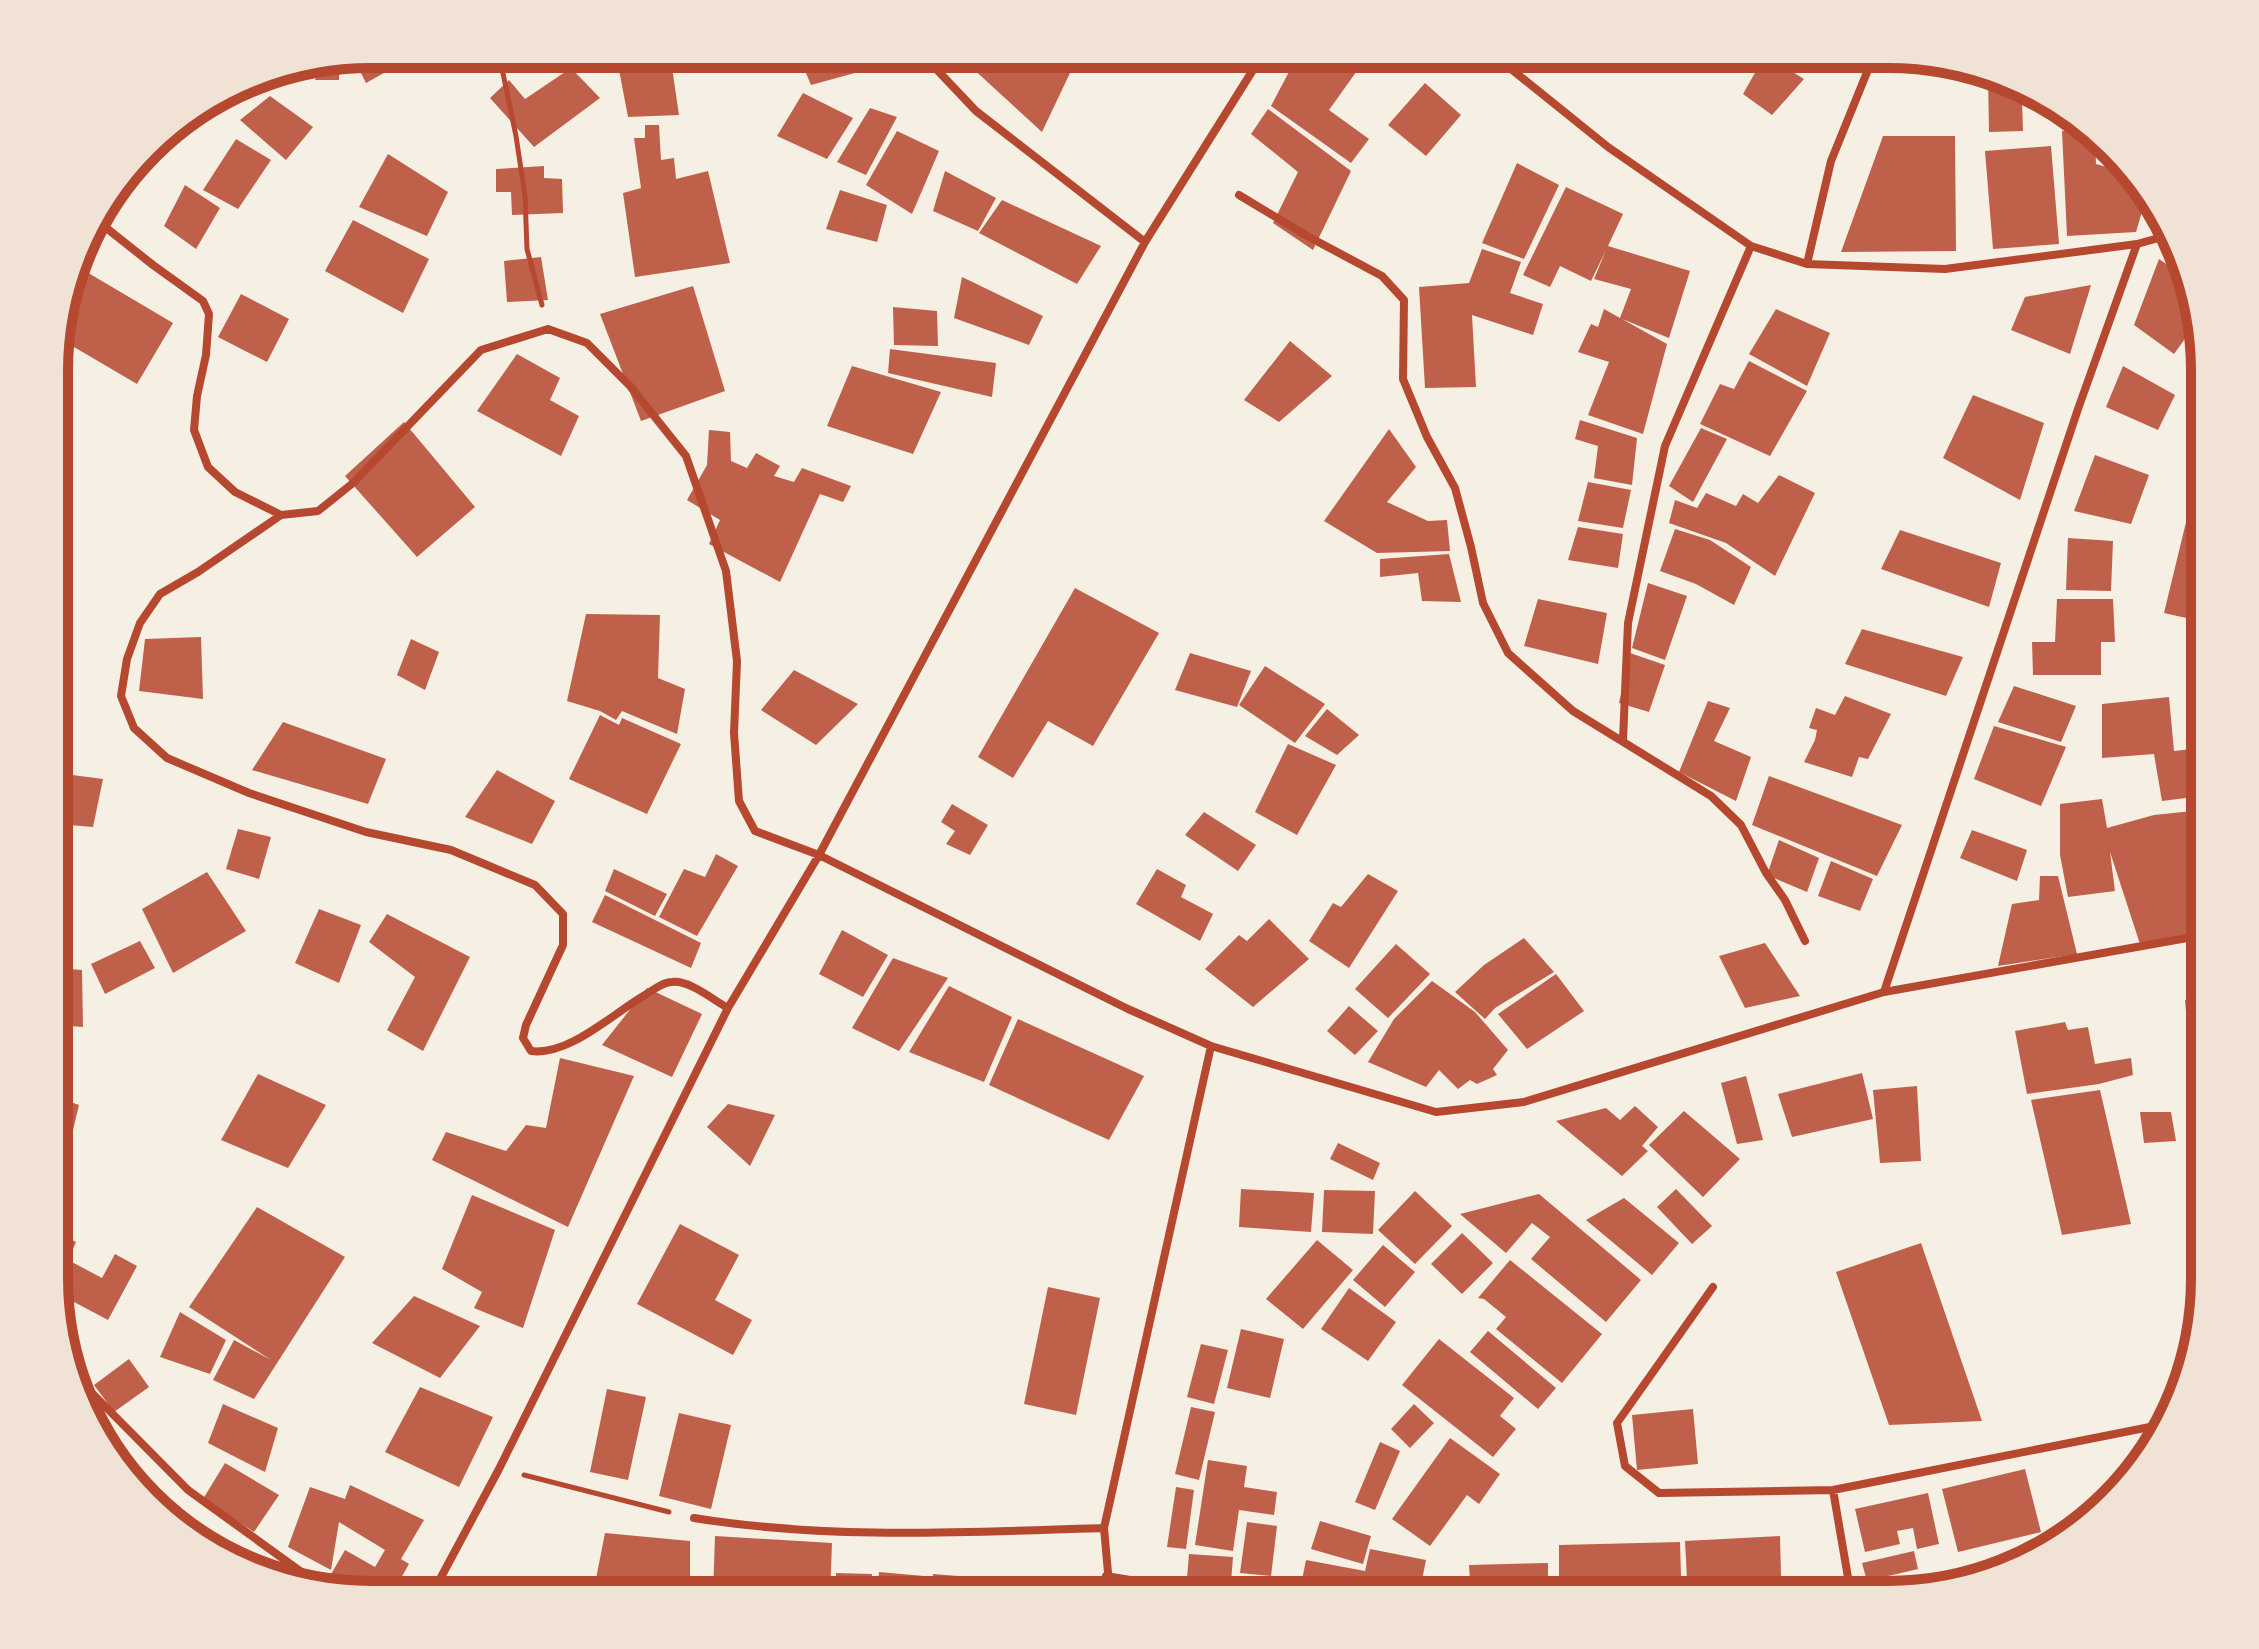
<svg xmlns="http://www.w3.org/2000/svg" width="2259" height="1649" font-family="'DejaVu Sans',sans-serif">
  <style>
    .building { fill: #bf614a }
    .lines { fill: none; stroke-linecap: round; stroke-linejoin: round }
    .path { stroke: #b5482f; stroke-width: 5 }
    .minor { stroke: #b5482f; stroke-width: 8 }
    .rim { fill: none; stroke: #b5482f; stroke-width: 10 }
  </style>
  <rect width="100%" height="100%" fill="#f6efe4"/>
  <path class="building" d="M371 54H418L366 83 353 57Z
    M616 54H670L679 115 628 117Z
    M798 54H866L873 68 811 85Z
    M957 54H1079L1042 132Z
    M1310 54H1315L1330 64 1337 54H1369L1329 110 1369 139 1351 163 1271 106 1292 66 1301 71Z
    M1765 55 1804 79 1772 115 1743 94Z
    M339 60V80H315L322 64Z
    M1943 63 2009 78 2045 99H2022L2023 131 1989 132 1988 77H1944Z
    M571 68 600 98 534 147 490 98 509 80 525 99Z
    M1425 83 1461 115 1426 156 1388 125Z
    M803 93 853 118 827 159 777 136Z
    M270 96 313 127 286 160 240 120Z
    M870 108 897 117 866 175 837 162Z
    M1268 109 1351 171 1313 250 1273 223 1298 172 1251 134Z
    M645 125H659L661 160 674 158 676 179 708 171 730 263 635 277 623 193 641 188 634 138H645Z
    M2089 129 2095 136 2096 164 2124 172 2146 198 2136 232 2067 236 2062 131Z
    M897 131 939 151 912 214 866 185Z
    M1883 136H1955L1956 251 1841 252Z
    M236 139 271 160 238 209 203 190Z
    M2051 146 2059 244 1993 249 1985 151Z
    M388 154 448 192 427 236 359 207Z
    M1517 163 1559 185 1524 259 1482 243Z
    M544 166V178L562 179 563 213 512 215 511 192H496V169Z
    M945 171 996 198 978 231 933 211Z
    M185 185 220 208 196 249 164 226Z
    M1566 187 1623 214 1608 246 1690 271 1669 338 1622 319 1667 344 1643 434 1588 415 1609 362 1578 352 1591 324 1598 327 1604 309 1620 318 1631 289 1594 279 1606 250 1591 281 1560 266 1550 287 1523 275Z
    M840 190 887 205 877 242 826 229Z
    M1002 200 1101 246 1077 284 979 233Z
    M353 220 429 259 403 313 325 271Z
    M1482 249 1521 262 1510 293 1543 304 1533 335 1472 315 1476 387 1425 388 1419 287 1469 283Z
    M541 257 548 300 507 302 504 261Z
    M2159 259 2185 277 2197 322 2174 354 2134 325Z
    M85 271 173 323 137 384 57 337 63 308Z
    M962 277 1043 316 1029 345 954 318Z
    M2091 285 2070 354 2011 330 2025 297Z
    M693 286 725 391 641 421 600 314Z
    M241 294 289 319 267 362 218 337Z
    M893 307 937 311 938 346 894 345Z
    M1776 309 1830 333 1807 386 1749 354Z
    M1290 341 1332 376 1279 422 1244 400Z
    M890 349 996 363 992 397 888 373Z
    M517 354 560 378 550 400 579 416 561 456 477 411Z
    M1749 361 1807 391 1770 456 1700 424 1720 384 1734 389Z
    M852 366 941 392 913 454 827 426Z
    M2123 366 2175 395 2158 430 2106 407Z
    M1973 395 2044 423 2020 500 1943 458Z
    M1580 420 1637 438 1632 485 1594 478 1598 446 1575 439Z
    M404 422 475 507 417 557 345 476Z
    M1701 428 1727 439 1693 502 1669 486Z
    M1389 429 1416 467 1387 502 1428 521 1447 520 1450 551 1377 553 1324 521Z
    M709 430 730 432 731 461 747 468 756 453 780 466 774 476 794 482 802 468 851 486 843 502 820 494 780 582 709 544 720 520 687 500 707 465Z
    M2095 455 2149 475 2131 524 2074 511Z
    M57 464 65 465 67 526H57Z
    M1779 475 1815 493 1775 576 1726 543 1669 523 1675 500 1697 508 1706 493 1736 506 1743 494 1758 503Z
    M1588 482 1631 490 1623 528 1578 521Z
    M2187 518 2204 525V622L2164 613Z
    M1578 527 1623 534 1618 568 1568 560Z
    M1675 529 1710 540 1751 567 1734 605 1696 584 1660 571Z
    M1900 530 2001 563 1989 607 1881 569Z
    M2068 538 2113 541 2111 591 2066 590Z
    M1449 554 1461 602 1422 601 1418 573 1380 577V559Z
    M1648 583 1687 596 1665 660 1632 648Z
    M1075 588 1159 633 1093 746 1048 721 1013 778 978 757Z
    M1538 599 1607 613 1598 664 1524 646Z
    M2057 599H2113L2115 642H2101V675H2033L2032 642H2055Z
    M586 614 660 615 658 678 685 689 677 734 622 711 616 720 600 711 567 701Z
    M1862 629 1963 657 1946 696 1845 664Z
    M201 637 203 699 139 691 145 639Z
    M411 639 439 652 425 690 397 675Z
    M1190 653 1251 671 1237 707 1175 690Z
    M1630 653 1665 665 1649 712 1619 703Z
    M1265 666 1325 704 1295 743 1239 705Z
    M794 670 858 704 816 745 761 710Z
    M2014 686 2076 706 2061 742 1998 722Z
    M1845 696 1891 714 1868 759 1859 757 1852 777 1804 762 1815 740 1817 730 1809 728 1816 708 1835 715Z
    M2169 697 2174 751 2192 749 2202 796 2162 801 2154 754 2102 758V704Z
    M1708 701 1730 708 1714 741 1751 757 1736 801 1679 772Z
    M1327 709 1359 735 1337 755 1305 736Z
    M600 715 619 725 622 718 681 744 647 814 569 779Z
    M283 722 386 759 368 804 252 770Z
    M1994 726 2066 747 2041 806 1974 779Z
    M1288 744 1336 765 1297 835 1255 812Z
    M497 770 555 801 532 844 465 817Z
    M57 773 103 779 93 827 57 824Z
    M1769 776 1902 825 1877 876 1752 825Z
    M2102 799 2107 828 2154 815 2202 810 2204 826V933L2140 944 2110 852 2115 891 2068 897 2060 855V804Z
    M952 804 988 825 970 855 946 844 955 831 941 822Z
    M1204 812 1256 845 1238 871 1185 835Z
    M238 829 271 837 259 879 226 869Z
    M1972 830 2027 850 2017 881 1960 858Z
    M1779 840 1819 858 1807 892 1767 875Z
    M716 854 738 866 697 936 659 917 684 869 705 877Z
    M1831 861 1873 879 1860 911 1818 896Z
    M614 869 667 894 655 916 605 891Z
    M1157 869 1186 885 1181 897 1213 914 1200 941 1136 904Z
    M207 872 246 931 173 973 142 909Z
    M1368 874 1398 891 1349 968 1309 941 1333 903 1341 907Z
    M2040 876H2058L2077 954 1998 966 2012 904 2039 900Z
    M605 895 701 943 691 968 592 922Z
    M319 909 361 925 339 983 295 963Z
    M387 914 470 957 423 1051 387 1030 415 977 369 942Z
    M1269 919 1309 959 1253 1007 1205 969 1239 935 1247 941Z
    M842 930 888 955 863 997 819 974Z
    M1524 938 1554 972 1495 1008 1485 1019 1455 992 1484 965Z
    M140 941 155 968 105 994 91 964Z
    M1765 943 1800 996 1745 1008 1719 956Z
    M1396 944 1430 974 1388 1018 1355 989Z
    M893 958 948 978 899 1051 852 1028Z
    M57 968 82 970 83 1027 57 1025Z
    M1556 974 1584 1011 1527 1049 1498 1014Z
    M1432 981 1475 1012 1508 1050 1493 1069 1497 1075 1477 1084 1470 1080 1458 1089 1439 1070 1426 1087 1368 1062 1394 1019Z
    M949 986 1012 1017 984 1082 909 1052Z
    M647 988 702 1014 672 1077 602 1045Z
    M2204 997V1065L2191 1066 2185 1000Z
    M1349 1006 1378 1031 1355 1055 1327 1031Z
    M1018 1019 1144 1076 1109 1140 989 1085Z
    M2065 1022 2068 1030 2088 1027 2095 1064 2131 1058 2133 1075 2099 1084 2027 1094 2015 1031Z
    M560 1058 634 1076 568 1227 432 1160 446 1132 506 1151 526 1125 546 1128Z
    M1862 1073 1873 1119 1792 1137 1778 1094Z
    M258 1074 326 1105 288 1168 221 1140Z
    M1746 1076 1763 1140 1737 1144 1721 1083Z
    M1917 1086 1921 1161 1880 1163 1873 1090Z
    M2100 1090 2131 1224 2062 1235 2031 1100Z
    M57 1097 79 1105 64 1167 57 1164Z
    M728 1104 775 1115 750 1166 707 1127Z
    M1635 1106 1658 1127 1642 1146 1648 1151 1622 1176 1556 1121 1606 1108 1620 1120Z
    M1684 1111 1740 1159 1703 1197 1649 1145Z
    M2140 1112H2171L2176 1141 2144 1143Z
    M1338 1143 1380 1163 1373 1180 1330 1159Z
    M1241 1189 1314 1193 1311 1232 1239 1227Z
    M1676 1189 1712 1226 1692 1244 1657 1207Z
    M1324 1190 1375 1191 1373 1234 1322 1232Z
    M1415 1191 1452 1226 1415 1264 1378 1230Z
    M1539 1194 1641 1280 1606 1322 1531 1259 1550 1237 1532 1223 1506 1253 1460 1214Z
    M472 1195 555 1230 523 1328 474 1308 482 1292 442 1269Z
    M1624 1198 1679 1243 1652 1275 1586 1220Z
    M257 1207 345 1257 254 1399 213 1380 234 1340 271 1360 189 1307Z
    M680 1224 739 1255 715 1300 752 1320 733 1355 637 1304Z
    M57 1232 76 1242 57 1287Z
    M1462 1233 1493 1263 1462 1294 1431 1264Z
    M1317 1240 1353 1270 1303 1329 1266 1299Z
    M1921 1243 1982 1421 1889 1425 1836 1272Z
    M1383 1245 1415 1272 1385 1307 1353 1280Z
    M115 1254 137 1266 108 1320 57 1293V1288L70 1261 102 1278Z
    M1510 1260 1602 1334 1562 1383 1496 1329 1506 1317 1484 1299 1478 1298Z
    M1048 1287 1100 1298 1076 1415 1024 1404Z
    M1349 1288 1396 1322 1368 1361 1321 1329Z
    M414 1296 480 1326 440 1378 372 1343Z
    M180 1312 226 1340 210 1374 160 1357Z
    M1241 1329 1284 1339 1270 1398 1227 1388Z
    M1488 1331 1556 1388 1538 1409 1470 1352Z
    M1439 1339 1514 1398 1500 1416 1516 1429 1493 1457 1402 1385Z
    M2181 1342H2196L2188 1381 2181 1394Z
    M1201 1344 1228 1350 1214 1404 1187 1397Z
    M129 1359 149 1387 114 1412 94 1385Z
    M420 1387 493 1417 459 1487 385 1452Z
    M607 1389 646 1397 628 1480 590 1472Z
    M223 1404 278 1428 265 1472 208 1443Z
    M1414 1404 1434 1423 1410 1448 1391 1429Z
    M1191 1407 1215 1412 1199 1480 1175 1474Z
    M1693 1409 1698 1464 1637 1470 1632 1415Z
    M679 1413 731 1425 711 1509 659 1496Z
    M1450 1438 1500 1474 1479 1504 1467 1495 1430 1546 1392 1519Z
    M1380 1442 1400 1451 1375 1510 1355 1502Z
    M1208 1460 1247 1466 1244 1487 1277 1492 1274 1515 1239 1510 1233 1551 1195 1545Z
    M225 1463 279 1495 254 1532 203 1499Z
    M2025 1469 2041 1532 1958 1552 1942 1489Z
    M350 1485 424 1520 401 1559 409 1564 392 1594H361L330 1576 345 1550 375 1567 385 1550 339 1522 331 1570 288 1547 310 1487 345 1499Z
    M1176 1487 1194 1490 1186 1549 1167 1547Z
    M1928 1493 1939 1544 1917 1549 1913 1528 1897 1531 1900 1544 1865 1552 1855 1509Z
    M1320 1521 1371 1536 1363 1564 1311 1549Z
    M1247 1522 1277 1526 1271 1576 1240 1573Z
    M605 1533 690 1541V1594H593Z
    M715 1536 832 1543 830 1595 713 1594Z
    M1780 1536 1781 1576 1687 1580 1685 1541Z
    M1680 1542 1681 1576H1652V1595H1559V1545Z
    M1370 1549 1426 1560 1419 1595H1299L1306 1560 1365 1571Z
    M1914 1551 1918 1569 1867 1581 1862 1563Z
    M1189 1554 1233 1557 1231 1582 1187 1578Z
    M1548 1563V1594L1471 1595 1469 1565Z
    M879 1572 924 1576 923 1595H877Z
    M836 1573 872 1574 871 1595H836Z
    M933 1574 984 1578 983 1595H932Z
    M1798 1586 1799 1595H1778L1777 1589Z
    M1061 1589V1595H993V1590Z"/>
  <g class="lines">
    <path class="path" d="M499 54 516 136 525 196 527 249 542 305
      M524 1475 669 1512"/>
    <path class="minor" d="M922 54 976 111 1145 242
      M1498 54 1506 65 1608 147 1751 246 1807 264 1945 269 2137 244 2173 234
      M1239 195 1309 237 1382 276 1404 300 1403 379 1427 437 1455 488 1471 547 1483 603 1508 653 1573 711 1711 796 1741 825 1766 873 1785 900 1805 941
      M95 219 153 265 203 301 209 314 206 355 197 396 194 430 208 467 235 492 281 515
      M1807 264 1831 161 1874 55
      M1623 740 1628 623 1665 446 1751 246
      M1884 992 2078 409 2137 244
      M728 1008C713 1000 690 980 672 982 663 982 653 990 645 995 612 1014 569 1056 531 1051L523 1038 526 1025 563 945V914L535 885 451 850 366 832 249 793 167 758 134 728 121 696 127 659 140 623 160 594 198 572 281 515 318 511 353 483 481 350 548 329 587 343 630 386 686 456 726 571 737 661 734 733 739 801 755 831 819 855 1128 1009 1211 1046 1436 1112 1524 1102 1884 992 2204 935
      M1713 1287 1617 1423 1625 1466 1659 1493 1833 1490 2165 1424
      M76 1377 188 1490 325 1589
      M1833 1490 1851 1595
      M694 1518C829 1540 967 1532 1104 1528
      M1106 1576 1220 1595
      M432 1594 499 1469 728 1008 819 855 1145 242 1263 54
      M1110 1595 1104 1528 1211 1046"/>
  </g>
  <path d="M0 0H2259V1649H0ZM371 68H1888A303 303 0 0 1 2191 371V1278A303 303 0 0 1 1888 1581H371A303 303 0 0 1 68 1278V371A303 303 0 0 1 371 68Z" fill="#f1e2d6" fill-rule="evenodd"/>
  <path class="rim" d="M371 68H1888A303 303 0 0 1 2191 371V1278A303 303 0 0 1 1888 1581H371A303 303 0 0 1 68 1278V371A303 303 0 0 1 371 68Z"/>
</svg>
